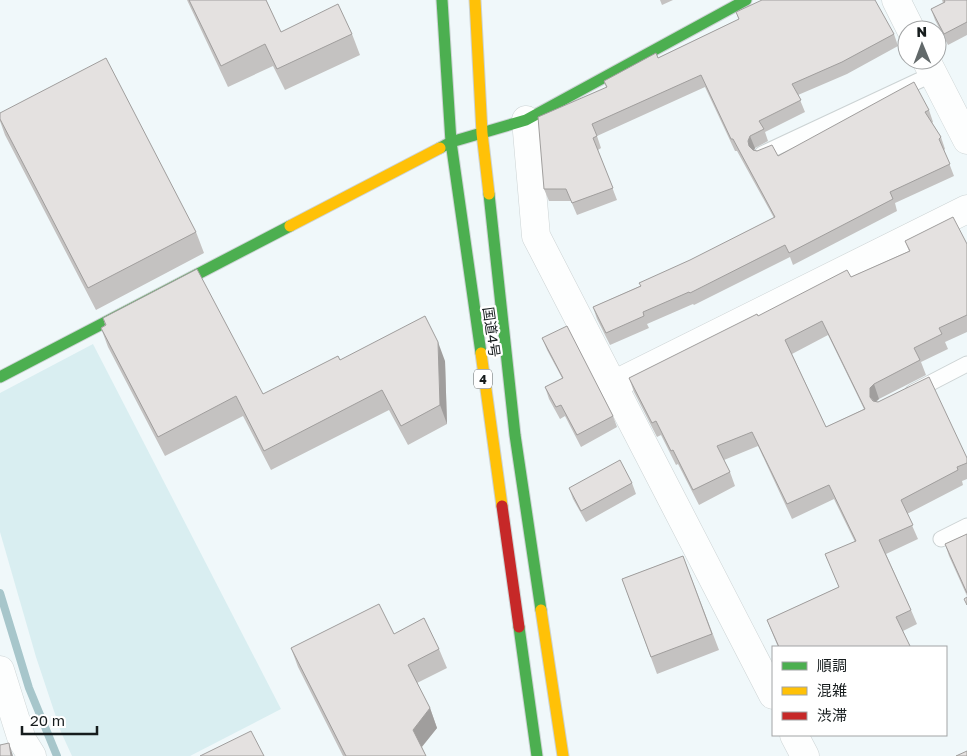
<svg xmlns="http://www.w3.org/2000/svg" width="967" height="756" font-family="'Golos Text','Noto Sans JP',sans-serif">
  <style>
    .green { fill: #d9eef1 }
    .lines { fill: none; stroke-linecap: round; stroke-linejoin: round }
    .stream { stroke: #a7c6cb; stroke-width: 8 }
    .lane-casing { stroke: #ccd3d4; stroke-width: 17 }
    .street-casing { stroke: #ccd3d4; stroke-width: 29 }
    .fast-casing { stroke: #ccd3d4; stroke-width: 13 }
    .slow-casing { stroke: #ccd3d4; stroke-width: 13 }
    .jam-casing { stroke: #ccd3d4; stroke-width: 13 }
    .lane { stroke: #fdfefe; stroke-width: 15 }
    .street { stroke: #fdfefe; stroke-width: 28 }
    .fast { stroke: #4caf50; stroke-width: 11 }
    .slow { stroke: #ffc107; stroke-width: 11 }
    .jam { stroke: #c62828; stroke-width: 11 }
    .wall { fill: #c4c2c1; fill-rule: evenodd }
    .shaded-wall { fill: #a09e9d }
    .building { fill: #e4e1e0; stroke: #a09e9d; fill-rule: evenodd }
    .labels { text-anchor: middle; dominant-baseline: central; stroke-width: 4.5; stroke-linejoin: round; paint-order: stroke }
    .shield { fill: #fff; stroke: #5c6061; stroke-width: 1 }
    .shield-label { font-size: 12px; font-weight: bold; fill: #161c1d }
    .street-label { font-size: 14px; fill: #161c1d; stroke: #fff }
  </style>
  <rect width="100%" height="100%" fill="#f0f8fa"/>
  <path class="green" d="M93 344 281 709 190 756H72L61 732 36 657 0 532V393Z"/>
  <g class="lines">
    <path class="stream" d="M0 593 29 688 57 756"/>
    <defs>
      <path id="lane" d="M762 154 933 74
        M913 392 967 364
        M941 539 967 526"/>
      <path id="street" d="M896 0 911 30
        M926 60 967 140
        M526 120 536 236 773 695
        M613 385 967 209
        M0 670 22 740 32 756
        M794 735 805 756"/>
      <path id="fast" d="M442 0 451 142 481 353
        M440 148 451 142 526 120 746 0
        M489 194 515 435 541 610
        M0 377 290 226
        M519 627 537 756"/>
      <path id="slow" d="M475 0 482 133 489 194
        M290 226 440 148
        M481 353 502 506
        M541 610 563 756"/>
      <path id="jam" d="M502 506 519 627"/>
    </defs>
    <use href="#lane" class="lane-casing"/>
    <use href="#street" class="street-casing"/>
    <use href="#fast" class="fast-casing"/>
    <use href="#slow" class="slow-casing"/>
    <use href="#jam" class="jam-casing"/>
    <use href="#lane" class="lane"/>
    <use href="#street" class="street"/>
    <use href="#fast" class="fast"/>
    <use href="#slow" class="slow"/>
    <use href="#jam" class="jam"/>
  </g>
  <path class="wall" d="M187 0H266L281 32 352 34 360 55 285 90 273 66 228 87Z
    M660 0H673L662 5Z
    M942 0H967V35L948 45 935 20 931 9 943 3Z
    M736 12 894 34 898 46 847 74 798 95 805 112 765 132 768 141 755 148 754 150 778 156 929 110 933 122 932 123 941 137 945 149 944 150 954 176 895 203 897 211 793 265 790 257 694 305 693 304 647 324 649 328 610 345 597 319 593 307 640 286 774 218 737 151H735L705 87 597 136 601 148 598 150 617 200 577 215 571 201H549L544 189 606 87 604 81 658 58 739 19Z
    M0 113 196 232 204 253 96 310 5 135 0 121Z
    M905 241 967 244V332L945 342 948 349 921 362 926 375 879 399 876 402 967 458V479L962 481 963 485 907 514 918 539 886 554 911 610 917 624 903 631 910 647H778L767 620 839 587 825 554 855 542 834 499 792 519 758 446 724 460 730 472 735 486 699 505 678 464 676 465 661 435 657 437 634 392 629 378 758 316 851 277 909 251ZM828 335 864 409 826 427 792 354Z
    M103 318 263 394 445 361 447 424 408 445 389 410 271 470 243 416 165 456 108 347 101 328 105 325Z
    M542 338 613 416 617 427 581 447 565 416 560 419 549 399 545 387 562 378 547 350Z
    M632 483 636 494 586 522 573 499 569 488Z
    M967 534V596L949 556 945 544Z
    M683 556 719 650 657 674 622 579Z
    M394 634 439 649 447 668 417 683 430 708 437 728 422 747 426 756H343L298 667 291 648Z"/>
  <path class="shaded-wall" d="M750 136 755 148 753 153 749 146 748 141Z
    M438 342 445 361 447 424 440 405Z
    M874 384 879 399 875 402 870 397V388Z
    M430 708 437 728 420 749 413 730Z
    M9 743 13 756H11Z"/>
  <path class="building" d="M189 0H266L281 32 338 4 352 34 277 69 265 44 221 66Z
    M762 0H875L894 34 842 62 792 84 801 100 759 121 764 129 750 136 748 141 749 146 753 150 757 151 772 145 778 156 914 82 929 110 925 112 941 137 939 139 950 164 890 192 893 199 789 253 785 245 690 293 689 292 643 312 644 316 606 333 593 307 641 286 639 283 690 260 775 217 733 139H731L701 75 592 124 597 136 593 138 613 188 572 203 566 189H544L538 117 607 87 604 81 656 53 658 58 739 19 736 12Z
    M944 0H967V22L944 34 931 9 945 2Z
    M106 58 196 232 88 288 0 119V113Z
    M953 217 967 244V315L939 328 942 334 914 348 920 360 874 384 870 388V397L873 401 878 402 929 377 967 458V463L957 467 958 470 901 500 913 525 879 540 911 610 896 617 910 646 908 647H779L767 620 839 587 825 554 856 541 829 485 787 504 752 432 717 446 730 472 693 490 673 450 671 451 656 421 652 423 629 378 757 314 758 316 847 270 851 277 910 251 905 241ZM822 321 865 409 826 427 785 340Z
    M197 269 263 394 338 356 340 360 425 316 438 342 440 405 401 426 382 390 264 451 236 396 158 437 101 328 106 325 103 318Z
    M567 326 613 416 577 435 561 405 556 407 545 387 563 378 542 338Z
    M620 460 632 483 581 511 569 488Z
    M967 534V593L945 544Z
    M683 556 712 634 651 657 622 579Z
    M967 597V605L964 599Z
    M379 604 394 634 424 618 439 649 408 665 430 708 413 730 426 756H346L291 648Z
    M251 731 264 756H200Z
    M9 743 11 756H0V745Z
    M967 751V756H956Z"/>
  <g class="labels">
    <rect class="shield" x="474" y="369.5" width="18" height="19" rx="4"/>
    <g class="shield-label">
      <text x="483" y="379">4</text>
    </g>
    <g class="street-label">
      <text transform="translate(492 332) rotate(82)">国道4号</text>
    </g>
  </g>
  <rect x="772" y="646" width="175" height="90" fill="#ffffff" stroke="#a2a4a5"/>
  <rect x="782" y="662" width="25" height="8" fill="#4caf50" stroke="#a2a4a5"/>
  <text x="817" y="671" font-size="15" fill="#161c1d">順調</text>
  <rect x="782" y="687" width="25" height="8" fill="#ffc107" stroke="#a2a4a5"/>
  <text x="817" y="696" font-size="15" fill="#161c1d">混雑</text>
  <rect x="782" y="712" width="25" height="8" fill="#c62828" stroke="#a2a4a5"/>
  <text x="817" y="721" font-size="15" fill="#161c1d">渋滞</text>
  <g transform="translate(922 45) rotate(359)"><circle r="24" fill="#ffffff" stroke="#a2a4a5"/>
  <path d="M0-4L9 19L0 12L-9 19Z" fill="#62696a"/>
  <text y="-8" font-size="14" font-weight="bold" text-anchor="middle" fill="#161c1d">N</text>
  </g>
  <path d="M22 726v8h75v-8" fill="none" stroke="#161c1d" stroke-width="2.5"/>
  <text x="30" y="726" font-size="15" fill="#161c1d" stroke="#ffffff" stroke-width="4" paint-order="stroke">20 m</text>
</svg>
